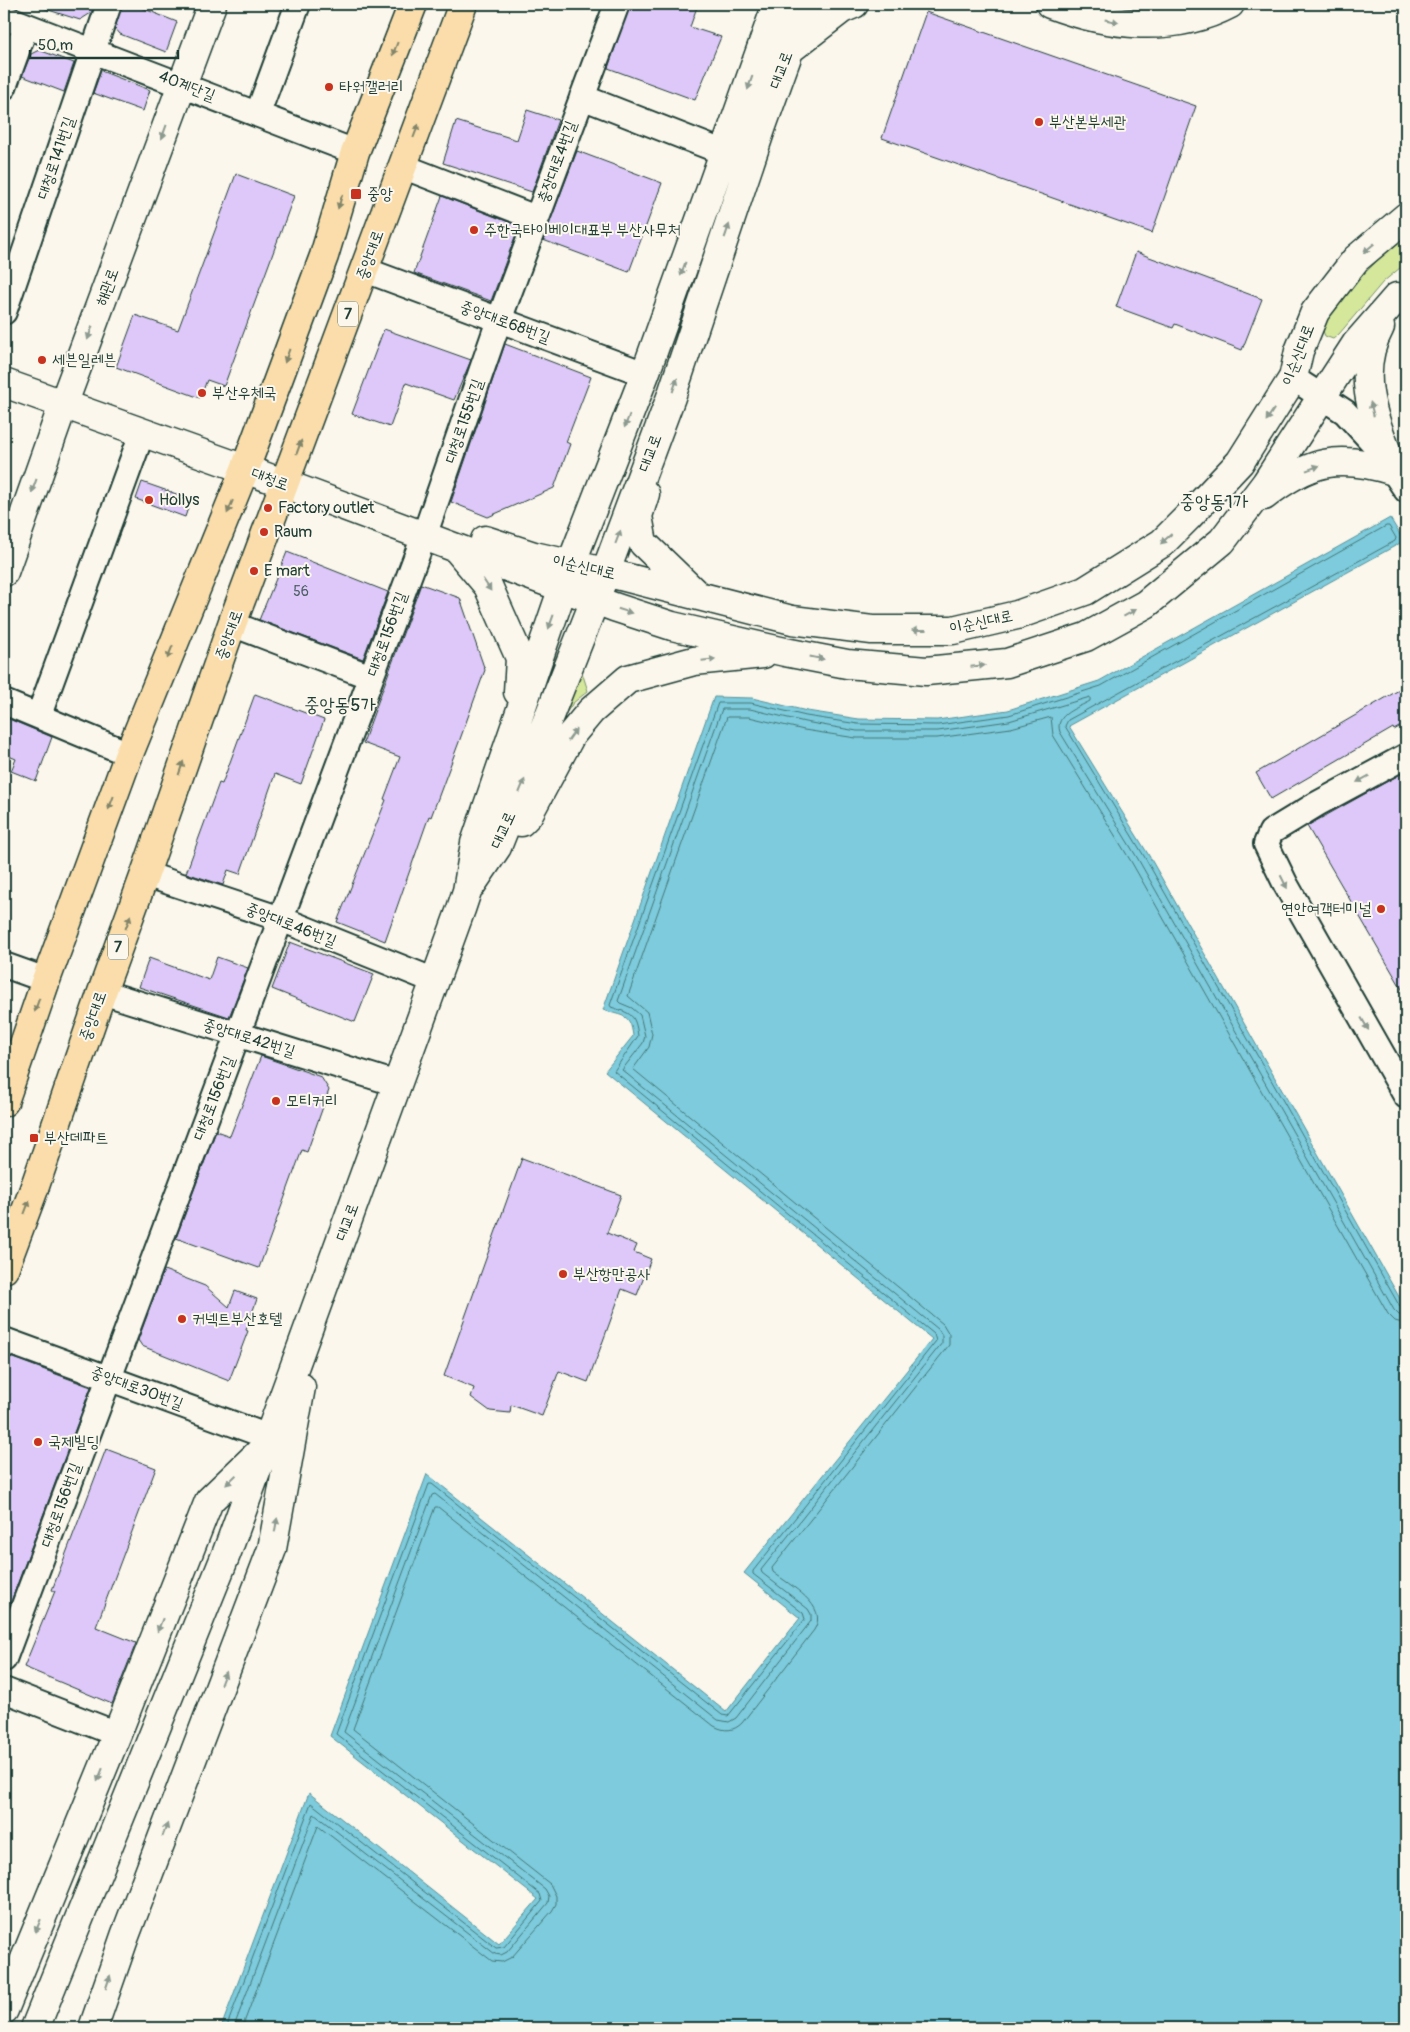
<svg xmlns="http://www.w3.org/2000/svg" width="1410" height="2032" font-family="Pangolin,'Poor Story',sans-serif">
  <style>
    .green { fill: #d4e79b; stroke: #7a9268 }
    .water { fill: #7dcbdc; stroke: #579299 }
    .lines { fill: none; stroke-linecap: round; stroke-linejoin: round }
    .shore { stroke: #457677; stroke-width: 1 }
    .building { fill: #ddc8f9; stroke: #1f3d34 }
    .street-casing { stroke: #1f3d34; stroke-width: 28 }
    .secondary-casing { stroke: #1f3d34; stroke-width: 31 }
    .primary-casing { stroke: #1f3d34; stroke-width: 31 }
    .street { stroke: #fbf7ec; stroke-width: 24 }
    .secondary { stroke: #fbf7ec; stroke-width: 28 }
    .primary { stroke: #faddab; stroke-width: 28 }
    .oneway { fill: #8d9a90 }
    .oneway2 { fill: #82856a }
    .poi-dot { fill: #c8321e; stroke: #fbf7ec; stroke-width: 2 }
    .labels { text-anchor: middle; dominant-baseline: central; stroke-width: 4; stroke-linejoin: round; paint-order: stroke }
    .number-label { font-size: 14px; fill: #4e6065 }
    .shield { fill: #fbf7ec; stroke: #61756b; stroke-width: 1 }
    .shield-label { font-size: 15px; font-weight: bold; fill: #1f3d34 }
    .street-label { font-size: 16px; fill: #1f3d34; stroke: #fbf7ec }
    .poi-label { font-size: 16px; fill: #1f3d34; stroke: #fbf7ec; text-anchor: start }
    .quarter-label { font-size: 19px; fill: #1f3d34; stroke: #fbf7ec }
  </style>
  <rect width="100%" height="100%" fill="#fbf7ec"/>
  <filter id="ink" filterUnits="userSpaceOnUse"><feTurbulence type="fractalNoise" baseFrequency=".02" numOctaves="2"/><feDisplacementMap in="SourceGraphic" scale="10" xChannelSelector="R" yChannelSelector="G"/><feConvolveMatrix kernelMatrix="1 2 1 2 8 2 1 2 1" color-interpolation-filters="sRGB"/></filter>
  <g filter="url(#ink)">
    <path class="green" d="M1406 237V263L1383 282 1339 334 1333 339 1325 336 1321 326 1354 284 1382 256Z
      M579 663 588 691 573 703 560 722Z"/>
    <path class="water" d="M1390 518 1404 541 1069 726 1148 854 1406 1309V2028H226L222 2025 309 1793 499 1944 538 1899 330 1736 427 1474 726 1712 800 1618 744 1573 932 1339 605 1071 633 1036C630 1013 624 1017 603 1010L714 697 752 698 807 711 859 719 937 720 1008 710 1099 681Z"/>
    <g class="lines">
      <path class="shore" d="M229 2028 228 2023 311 1803 496 1948 504 1947 542 1901 540 1894 336 1734 429 1484H432L722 1715 728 1716 805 1619 803 1613 753 1574V1571L936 1341 934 1334 614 1071 638 1036C635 1014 632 1014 611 1007L610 1005 718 703H751L806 716 858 724 938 725 1009 715 1101 686 1386 526H1389L1396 538 1395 541 1068 720 1065 726 1144 856 1400 1307 1406 1310
        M235 2028V2024L314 1814 495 1954 501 1955 507 1952 548 1903 549 1896 545 1889 344 1732 432 1495 435 1494 718 1720 729 1722 736 1718 811 1621V1614L808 1609 762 1573 761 1570 942 1343V1335L938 1329 622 1070 643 1043 645 1036 640 1015 632 1008 620 1003 618 1001 722 709H750L805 722 857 731H938L1009 721 1090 697V701C1078 708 1054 714 1060 732L1138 859 1394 1310 1399 1315 1406 1316
        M242 2028 318 1826 492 1961 502 1962 512 1957 552 1911 556 1904V1896L550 1884 353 1729 435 1507H438L714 1726C725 1732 734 1731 742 1723L814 1630C830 1606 789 1585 773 1572L772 1568 949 1345V1334L943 1324 633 1069 649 1047 652 1034 647 1012 628 996 727 717H749L804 730 856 738H937L1011 728 1051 717 1053 735 1132 863 1388 1314 1395 1321 1406 1324"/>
    </g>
    <path class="building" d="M39 4H95L91 13 80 20 39 7Z
      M122 4H132L177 22 166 52 120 34 115 28Z
      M630 4H698L690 27 721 37 695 100 608 68Z
      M926 12 1196 106 1152 233 882 138Z
      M39 50 74 63 64 92 22 76 31 54Z
      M101 71 150 90 143 111 93 93Z
      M527 110 558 120 532 192 443 163 456 121 517 140Z
      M577 151 662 183 629 272 543 240Z
      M236 174 294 196 224 386 207 380 200 398 116 367 135 315 178 330Z
      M442 196 519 226 491 301 414 273Z
      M1136 252 1262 299 1242 350 1175 324 1173 328 1116 307Z
      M384 329 471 360 454 400 406 383 390 427 352 414Z
      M505 344 591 377 566 442 570 444 554 488 488 517 451 502Z
      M142 482 191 499 185 517 136 499Z
      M287 552 388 592 363 659 259 620Z
      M421 584 460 598 485 670 459 742 431 817 429 816 385 941 337 922 386 800 384 799 400 757 363 743Z
      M1406 686V723L1394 730 1393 728 1271 799 1256 773Z
      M255 694 324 720 301 784 275 774 240 874 228 870 223 885 186 873 219 783 222 784Z
      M4 717 52 737 36 781 11 771 16 759 4 754Z
      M1406 771V996L1307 826Z
      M290 942 374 974 355 1022 272 989Z
      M217 957 248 968 229 1017 139 987 149 958 209 980Z
      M261 1056 321 1077 329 1090 307 1152 302 1150 259 1268 176 1238 216 1131 230 1136Z
      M522 1158 621 1195 607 1233 637 1245 634 1252 651 1259 637 1295 622 1289 588 1382 559 1371 542 1416 511 1405 510 1413 490 1411 471 1397 474 1388 444 1376Z
      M164 1270 205 1286 229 1307 235 1291 257 1299 246 1330 248 1331 229 1381 142 1346 138 1340Z
      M10 1357 91 1387 4 1620V1374Z
      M106 1449 156 1468 96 1627 136 1643 112 1704 24 1667 55 1591 52 1590Z"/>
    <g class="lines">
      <defs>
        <path id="street" d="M4 17 355 152
          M4 87 26 26
          M582 97 725 153
          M258 113 298 4
          M402 166 536 218
          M365 270 645 374
          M4 312 109 4
          M1293 378 1345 412 1377 447 1406 490
          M429 522 499 320 617 4
          M232 624 371 677
          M4 702 129 754
          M39 715 142 433
          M1406 756 1317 804 1271 832 1266 844 1286 885 1406 1096
          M145 874 281 919 435 981
          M4 965 46 980
          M102 992 397 1084
          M4 1340 269 1437
          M4 1659 424 536
          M4 1690 117 1734"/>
        <path id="secondary" d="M1050 4C1108 26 1173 34 1230 4
          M789 50 842 9 854 4
          M1380 327C1353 376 1376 423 1394 471
          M4 383 245 469 614 607 672 626 785 652 847 664 926 671 1007 663 1086 637 1146 604 1222 541 1266 483 1356 344 1397 297
          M645 494 638 516 643 543 697 595
          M1264 496C1310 460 1338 454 1394 471
          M485 540 534 556 605 572 792 620 872 630H953L1017 615 1085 591 1162 543 1189 516 1240 462 1293 378 1299 351 1315 312 1356 259 1406 217
          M457 549 488 586 520 658 518 692
          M4 572 63 405 212 4
          M521 822 528 815 571 735 591 711 628 679 694 661 763 654
          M472 884 497 847 595 600 671 397 762 126 806 4
          M4 2010 117 1734 209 1501 261 1451
          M35 2028 227 1552 461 909 467 891 475 843 571 564 645 374 777 4
          M93 2028 125 1936 272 1549 301 1387"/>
        <path id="primary" d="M4 1102 46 980 129 754 245 469 324 256 355 152 413 4
          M4 1269 34 1189 102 992 145 874 232 624 463 4"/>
      </defs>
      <use href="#street" class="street-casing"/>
      <use href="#secondary" class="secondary-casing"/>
      <use href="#primary" class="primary-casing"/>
      <use href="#street" class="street"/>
      <use href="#secondary" class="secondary"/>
      <use href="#primary" class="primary"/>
    </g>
    <defs><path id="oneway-solid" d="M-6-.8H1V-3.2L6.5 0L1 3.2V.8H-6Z" transform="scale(1.25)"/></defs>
    <g class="oneway">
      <use href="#oneway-solid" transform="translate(1112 21) rotate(11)"/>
      <use href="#oneway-solid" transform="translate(750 83) rotate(109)"/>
      <use href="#oneway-solid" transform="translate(164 132) rotate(110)"/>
      <use href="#oneway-solid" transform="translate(727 231) rotate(-71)"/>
      <use href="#oneway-solid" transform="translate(1369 248) rotate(140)"/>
      <use href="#oneway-solid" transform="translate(683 269) rotate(110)"/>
      <use href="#oneway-solid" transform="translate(90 333) rotate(110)"/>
      <use href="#oneway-solid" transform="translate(675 385) rotate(-71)"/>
      <use href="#oneway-solid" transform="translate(1372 409) rotate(-104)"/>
      <use href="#oneway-solid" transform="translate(1270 415) rotate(123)"/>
      <use href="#oneway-solid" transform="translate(627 421) rotate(111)"/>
      <use href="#oneway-solid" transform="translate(1313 468) rotate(-20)"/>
      <use href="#oneway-solid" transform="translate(34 486) rotate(110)"/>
      <use href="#oneway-solid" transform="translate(618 537) rotate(-69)"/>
      <use href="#oneway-solid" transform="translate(1166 539) rotate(138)"/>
      <use href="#oneway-solid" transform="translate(487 585) rotate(57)"/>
      <use href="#oneway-solid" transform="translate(625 611) rotate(18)"/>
      <use href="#oneway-solid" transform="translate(1130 613) rotate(-29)"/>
      <use href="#oneway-solid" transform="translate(551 622) rotate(110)"/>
      <use href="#oneway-solid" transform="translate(919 630) rotate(180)"/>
      <use href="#oneway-solid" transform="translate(817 658) rotate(11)"/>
      <use href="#oneway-solid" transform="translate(709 660) rotate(-6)"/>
      <use href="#oneway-solid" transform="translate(978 666) rotate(-6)"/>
      <use href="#oneway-solid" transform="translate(572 735) rotate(-55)"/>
      <use href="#oneway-solid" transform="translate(1363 779) rotate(152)"/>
      <use href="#oneway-solid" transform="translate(522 786) rotate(-68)"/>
      <use href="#oneway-solid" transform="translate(1284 882) rotate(63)"/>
      <use href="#oneway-solid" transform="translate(1365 1024) rotate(60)"/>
      <use href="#oneway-solid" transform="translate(231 1480) rotate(136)"/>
      <use href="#oneway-solid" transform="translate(276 1525) rotate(-80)"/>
      <use href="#oneway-solid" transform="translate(160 1625) rotate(112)"/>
      <use href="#oneway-solid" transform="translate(223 1678) rotate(-69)"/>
      <use href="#oneway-solid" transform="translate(100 1775) rotate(112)"/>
      <use href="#oneway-solid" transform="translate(165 1830) rotate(-69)"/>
      <use href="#oneway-solid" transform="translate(38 1926) rotate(112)"/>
      <use href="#oneway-solid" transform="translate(108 1982) rotate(-71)"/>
    </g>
    <g class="oneway2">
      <use href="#oneway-solid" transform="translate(395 49) rotate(111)"/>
      <use href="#oneway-solid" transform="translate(416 131) rotate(-69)"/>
      <use href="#oneway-solid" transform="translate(340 202) rotate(107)"/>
      <use href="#oneway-solid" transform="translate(287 356) rotate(110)"/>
      <use href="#oneway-solid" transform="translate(299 447) rotate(-70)"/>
      <use href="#oneway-solid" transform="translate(230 507) rotate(113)"/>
      <use href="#oneway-solid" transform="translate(170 652) rotate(112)"/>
      <use href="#oneway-solid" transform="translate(181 768) rotate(-71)"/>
      <use href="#oneway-solid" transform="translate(111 803) rotate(111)"/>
      <use href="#oneway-solid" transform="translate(128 922) rotate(-70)"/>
      <use href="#oneway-solid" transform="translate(37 1005) rotate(109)"/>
      <use href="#oneway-solid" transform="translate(27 1207) rotate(-69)"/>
    </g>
  </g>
  <g class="poi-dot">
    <circle cx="329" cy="87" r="5"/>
    <circle cx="1039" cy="122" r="5"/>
    <rect x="350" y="188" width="12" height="12" rx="2.5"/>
    <circle cx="474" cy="230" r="5"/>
    <circle cx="42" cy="360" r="5"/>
    <circle cx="202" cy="393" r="5"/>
    <circle cx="149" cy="500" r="5"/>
    <circle cx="268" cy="508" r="5"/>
    <circle cx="264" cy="532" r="5"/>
    <circle cx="254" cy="571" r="5"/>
    <circle cx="1381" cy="909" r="5"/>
    <circle cx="276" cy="1101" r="5"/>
    <rect x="29" y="1133" width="10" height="10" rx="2.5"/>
    <circle cx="563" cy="1274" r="5"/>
    <circle cx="182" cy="1319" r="5"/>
    <circle cx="38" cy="1442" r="5"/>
  </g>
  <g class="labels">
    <g class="number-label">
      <text x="301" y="591">56</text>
    </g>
    <g class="shield">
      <rect x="338" y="301.5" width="20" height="25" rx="4"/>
      <rect x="108" y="934.5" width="20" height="25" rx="4"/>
    </g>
    <g class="shield-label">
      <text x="348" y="314">7</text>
      <text x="118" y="947">7</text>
    </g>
    <g class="street-label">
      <text transform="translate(781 70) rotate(-70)">대교로</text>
      <text transform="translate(187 86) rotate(21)">40계단길</text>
      <text transform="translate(56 158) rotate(-71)">대청로141번길</text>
      <text transform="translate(557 162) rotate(-70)">충장대로4번길</text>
      <text transform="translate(370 255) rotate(-70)">중앙대로</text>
      <text transform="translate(107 287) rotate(-70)">해관로</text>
      <text transform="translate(505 322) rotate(20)">중앙대로68번길</text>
      <text transform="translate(1298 355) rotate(-69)">이순신대로</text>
      <text transform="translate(464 421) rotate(-71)">대청로155번길</text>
      <text transform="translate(650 453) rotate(-70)">대교로</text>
      <text transform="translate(270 479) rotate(20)">대청로</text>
      <text transform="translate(584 567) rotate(13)">이순신대로</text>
      <text transform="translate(981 622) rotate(-12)">이순신대로</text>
      <text transform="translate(387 634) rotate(-70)">대청로156번길</text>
      <text transform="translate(229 635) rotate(-70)">중앙대로</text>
      <text transform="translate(503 830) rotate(-66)">대교로</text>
      <text transform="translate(291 925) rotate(21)">중앙대로46번길</text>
      <text transform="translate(93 1016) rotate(-71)">중앙대로</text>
      <text transform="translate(249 1038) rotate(17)">중앙대로42번길</text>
      <text transform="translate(214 1098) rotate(-69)">대청로156번길</text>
      <text transform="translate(347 1222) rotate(-70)">대교로</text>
      <text transform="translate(137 1388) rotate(20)">중앙대로30번길</text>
      <text transform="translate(61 1505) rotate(-70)">대청로156번길</text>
    </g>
    <g class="poi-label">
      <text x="339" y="87">타워갤러리</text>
      <text x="1049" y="122">부산본부세관</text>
      <text x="367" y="194">중앙</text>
      <text x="484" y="230">주한국타이베이대표부 부산사무처</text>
      <text x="52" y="360">세븐일레븐</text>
      <text x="212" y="393">부산우체국</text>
      <text x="159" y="500">Hollys</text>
      <text x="278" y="508">Factory outlet</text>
      <text x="274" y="532">Raum</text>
      <text x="264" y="571">E mart</text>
      <text x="1371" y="909" text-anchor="end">연안여객터미널</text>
      <text x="286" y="1101">모티커리</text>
      <text x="44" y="1138">부산데파트</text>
      <text x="573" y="1274">부산항만공사</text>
      <text x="192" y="1319">커넥트부산호텔</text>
      <text x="48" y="1442">국제빌딩</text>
    </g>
    <g class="quarter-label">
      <text x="1214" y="502">중앙동1가</text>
      <text x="340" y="705">중앙동5가</text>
    </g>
  </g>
  <rect width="1410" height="2032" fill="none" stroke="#fbf7ec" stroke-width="20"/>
  <rect x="10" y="10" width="1390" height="2012" fill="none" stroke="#1f3d34" stroke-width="2" filter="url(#ink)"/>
  <path d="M30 50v8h148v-8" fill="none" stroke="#1f3d34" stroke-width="2.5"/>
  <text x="38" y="50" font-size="15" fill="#1f3d34" stroke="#fbf7ec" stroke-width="4" paint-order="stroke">50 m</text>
</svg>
